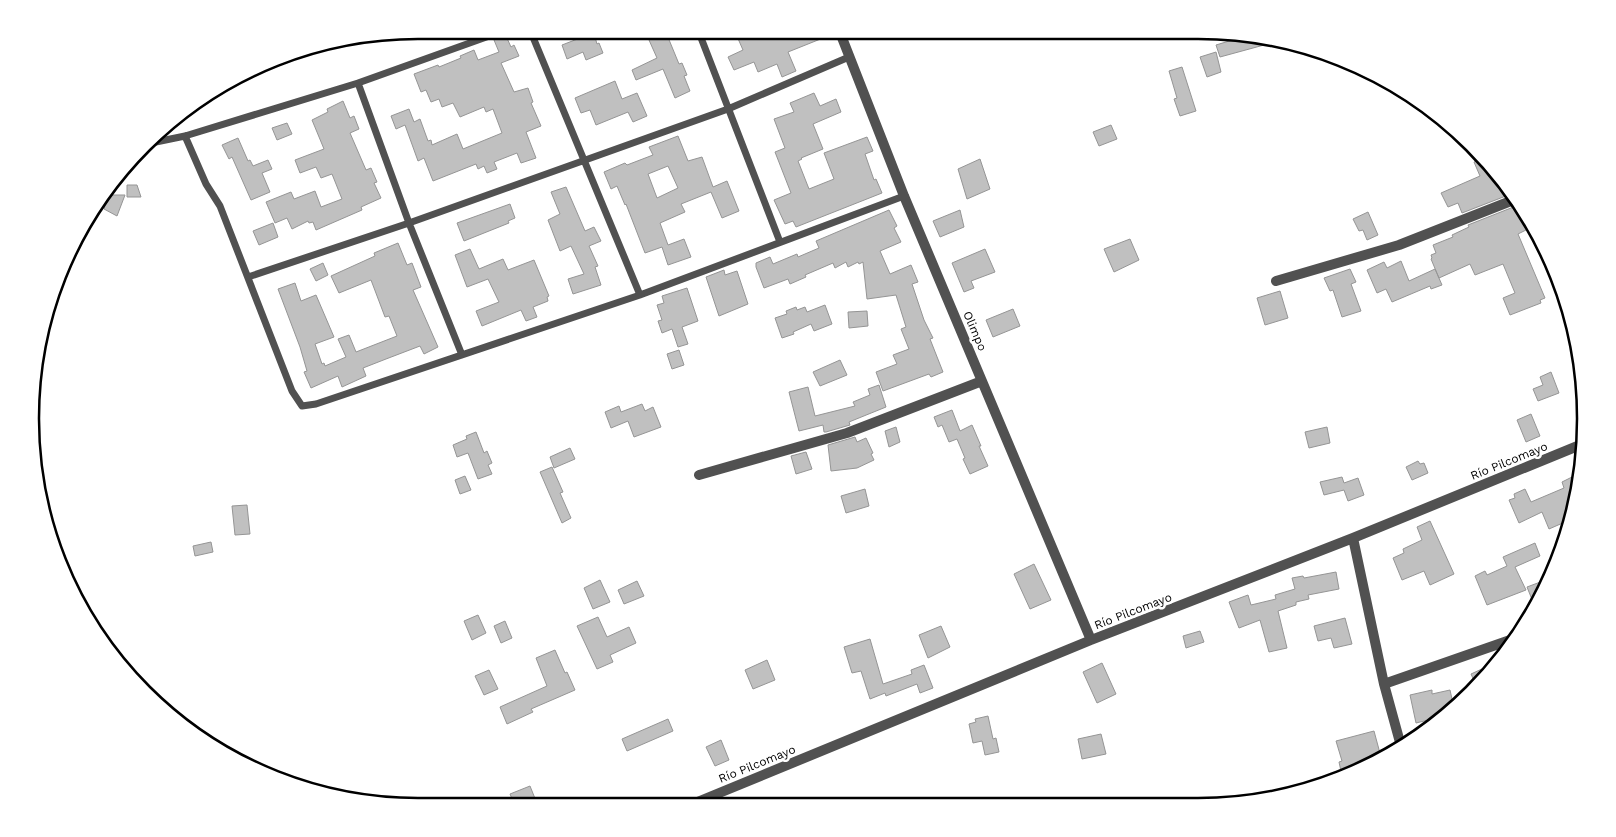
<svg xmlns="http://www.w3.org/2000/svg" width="1616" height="837" font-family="'Work Sans',sans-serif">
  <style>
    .building { fill: #c0c0c0; stroke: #959595; fill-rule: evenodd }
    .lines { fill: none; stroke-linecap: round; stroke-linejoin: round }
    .lane { stroke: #515151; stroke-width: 7 }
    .street { stroke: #515151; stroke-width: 10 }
    .labels { text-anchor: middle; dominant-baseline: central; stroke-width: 5; stroke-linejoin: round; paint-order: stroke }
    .street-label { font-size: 12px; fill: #000; stroke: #fff }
    .rim { fill: none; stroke: #000; stroke-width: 2.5 }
  </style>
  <rect width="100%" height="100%" fill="#fff"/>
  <path class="building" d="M577 30H593L597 44 599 43 603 53 586 60 583 52 567 59 562 45 580 38Z
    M649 30H665L679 64 682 63 687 75 684 76 690 91 675 98 663 69 636 80 632 70 657 58 649 40 653 38Z
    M744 30H832L833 34 788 52 796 71 782 77 777 64 758 72 754 62 734 70 728 57 743 50 736 34Z
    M1249 35 1261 37 1264 45 1220 57 1216 45Z
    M506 36 511 47 514 45 519 56 501 63 514 92 528 88 533 102 531 103 541 126 526 132 536 158 521 163 517 153 494 162 497 169 487 173 484 166 478 169 476 164 433 181 424 158 418 161 405 125 396 129 391 116 409 109 414 122 420 119 428 141 431 140 432 145 457 134 463 149 502 133 493 109 486 112 484 107 460 117 453 103 442 107 439 99 431 102 426 90 421 92 414 74 438 65 439 67 461 58 460 56 474 50 478 60 499 52 494 40Z
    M1216 52 1221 72 1207 77 1200 57Z
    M1182 67 1196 111 1180 116 1174 99 1177 98 1169 71Z
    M615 81 622 99 637 93 647 116 633 122 628 112 596 125 590 110 581 113 575 98Z
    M814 93 820 106 836 99 841 112 813 124 823 149 801 158 802 159 798 161 809 189 834 179 824 153 867 137 873 151 865 154 874 180 876 179 882 193 796 227 793 221 785 224 774 200 791 193 775 152 785 148 774 119 794 112 790 103Z
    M343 101 350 118 354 116 359 129 350 133 366 170 371 168 377 182 374 183 381 198 361 207 362 210 316 230 313 222 309 223 308 221 292 229 287 218 275 223 266 202 291 192 294 199 315 191 321 207 342 199 332 174 321 178 316 167 300 173 295 160 324 149 312 120 328 112 327 109Z
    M287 123 292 134 277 140 272 128Z
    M1111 125 1117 139 1099 146 1093 132Z
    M678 136 688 161 702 157 713 187 727 181 739 211 722 218 711 192 681 204 685 212 660 223 668 245 684 239 691 257 668 265 662 247 645 253 626 204 625 205 617 186 611 189 604 172 625 163 627 165 653 155 649 147ZM668 166 678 188 657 198 648 174Z
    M238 138 248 161 250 160 253 166 268 160 272 169 262 173 270 192 251 200 232 157 229 159 222 145Z
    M1484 158 1490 163 1511 194 1462 213 1458 203 1448 207 1441 193 1480 176 1474 162Z
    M980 159 990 189 967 199 958 169Z
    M127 185H137L141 197H127Z
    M566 187 585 231 594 227 601 241 589 246 598 266 595 267 601 285 573 294 568 279 584 274 571 246 560 251 548 220 560 214 551 192Z
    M108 195H125L117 216 104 209Z
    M510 204 515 218 508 221 509 223 464 241 457 223Z
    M1516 206 1526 230 1518 234 1545 298 1540 300 1541 303 1510 315 1503 298 1515 293 1503 264 1475 275 1470 264 1439 278 1431 259 1432 258 1431 255 1436 253 1433 245 1453 237 1452 235 1469 227 1468 225Z
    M889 210 897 226 894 228 901 242 880 251 890 274 911 265 918 282 912 284 924 320 933 338 930 339 943 372 931 377 929 374 883 391 876 372 897 364 893 355 909 349 901 329 906 327 896 295 867 299 863 262 859 264 858 262 848 267 846 262 835 268 833 263 805 275 806 277 790 284 788 279 764 288 756 267V263L770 257 773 264 797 254 798 257 819 248 816 241Z
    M960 210 964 227 940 237 933 221Z
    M1368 212 1378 235 1367 240 1363 230 1359 231 1353 219Z
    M273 223 278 237 259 245 253 231Z
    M1130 239 1139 260 1114 272 1104 249Z
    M398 243 407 265 412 263 421 287 413 290 438 347 424 354 420 346 386 359 363 368 366 376 342 387 338 376 311 388 304 372 307 371 300 347 278 289 295 283 301 301 316 295 334 337 315 344 322 364 324 363 325 366 346 357 338 339 349 335 356 352 397 336 389 316 385 317 371 280 339 293 331 276 375 256 374 253Z
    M470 249 479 269 503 259 508 270 534 260 549 296 547 297 548 301 533 307 537 317 526 321 521 310 482 326 476 311 499 302 488 279 467 287 455 255Z
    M985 249 995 272 971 281 974 288 964 292 952 263Z
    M1401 261 1409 281 1435 269 1442 285 1431 289 1430 286 1392 302 1386 289 1377 293 1367 270 1384 262 1387 268Z
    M323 263 328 275 316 281 310 269Z
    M1350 269 1356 282 1351 284 1361 311 1342 317 1333 290 1330 291 1324 278Z
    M724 270 725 275 737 271 748 304 719 316 706 277Z
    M687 288 698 321 682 327 688 344 678 347 672 329 662 333 658 321 662 320 657 305 664 303 662 296Z
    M1280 291 1288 318 1265 325 1257 298Z
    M825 305 832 324 814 331 811 324 793 332 794 334 782 338 775 318 787 314 786 311 796 307 797 310 805 307 807 312Z
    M1013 309 1020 326 993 337 986 320Z
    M867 311 868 326 849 328 848 312Z
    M679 350 684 365 672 369 667 354Z
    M840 360 847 375 820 386 813 372Z
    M1551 372 1559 393 1538 401 1533 389 1543 385 1540 377Z
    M879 385 886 407 849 422 850 425 826 432H824L823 425 799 431 789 392 808 387 815 416 855 406 853 402 870 395 868 389Z
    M642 404 645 411 653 407 661 427 634 437 628 421 611 428 605 412 619 406 621 412Z
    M952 410 960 431 972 425 981 446H979L988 466 970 474 963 459 965 458 957 439 949 442 942 425 938 427 934 417Z
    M1531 414 1540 436 1526 442 1517 420Z
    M896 427 900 442 889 447 885 431Z
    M1327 427 1330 443 1309 448 1305 432Z
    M476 432 484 453 487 451 492 463 488 465 492 474 478 479 468 453 457 457 453 445 467 439 466 436Z
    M855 437 857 442 866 438 873 453 871 454 874 460 857 468 831 471 828 445Z
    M570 448 575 459 554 468 550 457Z
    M806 452 812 469 796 474 791 456Z
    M1418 461 1420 464 1424 463 1428 473 1412 480 1406 467Z
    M552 467 563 492 560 493 571 518 562 523 540 472Z
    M1580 473 1573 516 1564 520 1565 522 1549 529 1542 512 1519 523 1509 500 1515 498 1514 494 1525 489 1531 502 1564 488 1562 482Z
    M465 476 471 490 460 494 455 480Z
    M1342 477 1344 483 1358 478 1364 495 1348 501 1344 490 1324 495 1320 482Z
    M865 489 869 506 846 513 841 496Z
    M247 505 250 534 235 535 232 506Z
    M1430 521 1454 574 1430 585 1424 571 1402 580 1393 558 1404 553 1403 549 1422 540 1417 527Z
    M211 542 213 552 195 556 193 546Z
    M1535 543 1540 556 1515 567 1526 590 1487 605 1475 576 1485 571 1487 575 1507 566 1503 557Z
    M1034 564 1051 600 1030 609 1014 574Z
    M1336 572 1339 589 1308 595 1309 599 1296 602V605L1278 611 1287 648 1269 652 1260 620 1239 628 1229 602 1248 595 1251 605 1276 599 1275 595 1295 589 1292 578 1303 576 1304 578Z
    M1551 578 1546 591 1535 607 1527 587Z
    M600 580 610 602 593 609 584 588Z
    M637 581 644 596 624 604 618 590Z
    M478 615 486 633 472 640 464 621Z
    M598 617 607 637 629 627 636 643 610 655 613 662 597 669 577 626Z
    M1345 618 1352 644 1334 648 1331 638 1318 641 1314 626Z
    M505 621 512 638 501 643 494 626Z
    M941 626 950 647 928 658 919 635Z
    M1200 631 1204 642 1186 648 1183 636Z
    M870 639 883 684 912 674 911 670 924 665 933 688 920 693 917 684 886 696 885 693 870 699 861 671 852 673 844 647Z
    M555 650 565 673 567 672 575 690 531 709 533 712 507 724 500 707 547 686 536 658Z
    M767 660 775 680 753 689 745 670Z
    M1102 663 1116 694 1097 703 1083 672Z
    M1484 668 1488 676 1477 687 1471 674Z
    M489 670 498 689 484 695 475 676Z
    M1432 690V694L1450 690 1454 708 1445 716 1416 723 1410 695Z
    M988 716 993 739 996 738 999 752 985 755 982 741 973 743 969 724 976 722 975 719Z
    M668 719 673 731 627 751 622 739Z
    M1374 731 1381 757 1352 774 1342 776 1339 762 1342 761 1336 741Z
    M1101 734 1106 754 1082 759 1078 739Z
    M721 740 729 760 715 766 706 747Z
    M530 786 536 801 526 806H515L510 794Z"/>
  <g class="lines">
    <path class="lane" d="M530 30 640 295
      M698 30 780 242
      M358 83 409 223 462 355
      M185 136 206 184 220 206 292 391 302 406 316 404 640 295 904 196
      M151 143 185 136 358 83 506 30
      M248 277 409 223 728 109 849 57"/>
    <path class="street" d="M839 30 904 196 1091 640
      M1276 281 1399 245 1516 199
      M699 475 847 433 982 381
      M1353 538 1384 684 1401 746
      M1384 684 1513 639
      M690 805 1091 640 1353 538 1585 443"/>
  </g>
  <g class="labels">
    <g class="street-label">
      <text transform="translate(975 331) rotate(67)">Olimpo</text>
      <text transform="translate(1509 461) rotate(-22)">Río Pilcomayo</text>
      <text transform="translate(1133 611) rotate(-21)">Río Pilcomayo</text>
      <text transform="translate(757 764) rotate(-22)">Río Pilcomayo</text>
    </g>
  </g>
  <path d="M0 0H1616V837H0ZM418 39H1198A379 379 0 0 1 1577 418V419A379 379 0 0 1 1198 798H418A379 379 0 0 1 39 419V418A379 379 0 0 1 418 39Z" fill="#fff" fill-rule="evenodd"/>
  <path class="rim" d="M418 39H1198A379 379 0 0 1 1577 418V419A379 379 0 0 1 1198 798H418A379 379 0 0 1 39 419V418A379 379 0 0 1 418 39Z"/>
</svg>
